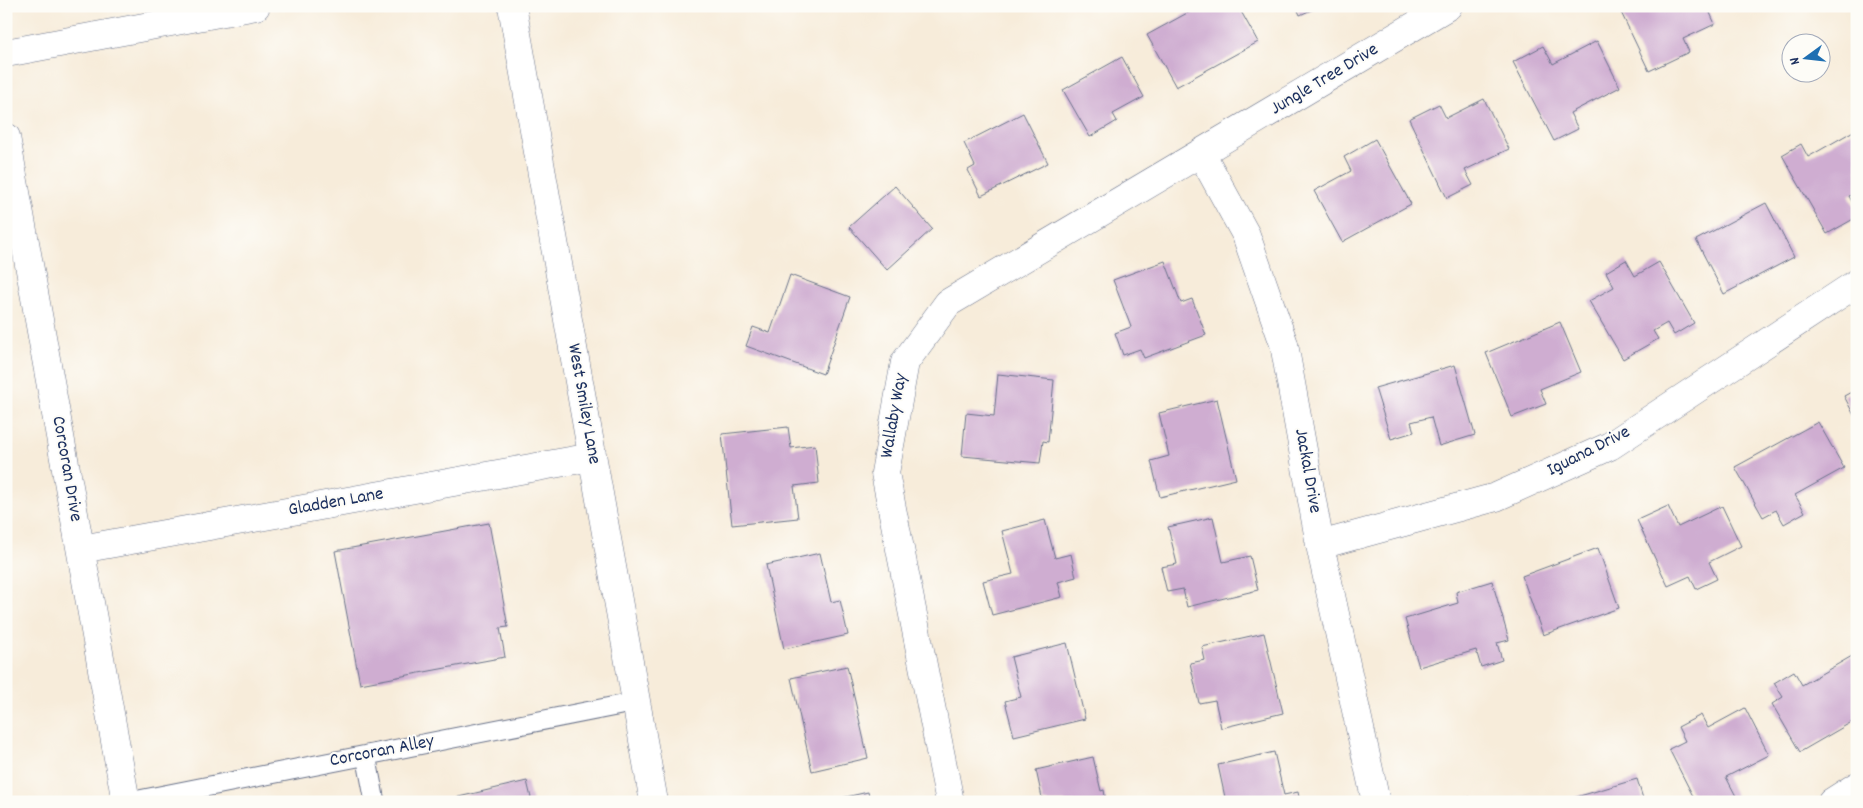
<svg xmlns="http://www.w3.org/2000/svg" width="1863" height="808" font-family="Dekko,sans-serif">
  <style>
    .building { fill: #cfadd1 }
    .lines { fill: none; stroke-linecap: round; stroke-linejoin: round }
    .service-casing { stroke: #687189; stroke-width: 21 }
    .minor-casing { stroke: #687189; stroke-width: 29 }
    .tertiary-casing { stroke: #687189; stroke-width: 29 }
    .service { stroke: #fff; stroke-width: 19 }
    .minor { stroke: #fff; stroke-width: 28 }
    .tertiary { stroke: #fff; stroke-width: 28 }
    .labels { text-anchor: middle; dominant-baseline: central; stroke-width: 4; stroke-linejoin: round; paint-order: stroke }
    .street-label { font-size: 19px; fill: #1b2f5e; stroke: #fdfcf7 }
  </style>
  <rect width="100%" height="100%" fill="#fdfcf7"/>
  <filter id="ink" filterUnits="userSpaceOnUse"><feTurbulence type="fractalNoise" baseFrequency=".02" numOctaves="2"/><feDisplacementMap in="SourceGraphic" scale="10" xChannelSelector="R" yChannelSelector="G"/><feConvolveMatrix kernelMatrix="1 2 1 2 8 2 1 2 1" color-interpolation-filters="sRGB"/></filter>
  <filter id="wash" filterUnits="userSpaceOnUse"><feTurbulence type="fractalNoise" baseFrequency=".0096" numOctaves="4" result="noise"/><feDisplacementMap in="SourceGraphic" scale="20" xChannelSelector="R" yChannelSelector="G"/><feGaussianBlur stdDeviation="1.12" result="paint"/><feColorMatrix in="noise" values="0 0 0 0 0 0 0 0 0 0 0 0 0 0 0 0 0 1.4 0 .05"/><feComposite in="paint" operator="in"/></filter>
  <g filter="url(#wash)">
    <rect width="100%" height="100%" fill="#f7ecda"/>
    <g id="blocks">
      <path class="building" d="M1200 6H1238L1258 42 1176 87 1147 35Z
        M1296 6H1320L1300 15Z
        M1618 6H1707L1715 24 1683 39 1689 52 1649 71Z
        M1597 41 1620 87 1570 113 1578 129 1554 141 1513 62 1543 46 1553 64Z
        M1122 57 1144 97 1113 114 1117 121 1090 137 1063 90Z
        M1484 99 1509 149 1465 170 1473 185 1447 198 1409 119 1439 104 1446 118Z
        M1023 113 1048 163 981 196 968 170 975 166 964 143Z
        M1857 129V191L1849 196 1857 211V217L1827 234 1782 155 1801 144 1808 157Z
        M1375 139 1411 204 1342 242 1314 191 1351 171 1344 157Z
        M895 186 932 229 887 270 849 227Z
        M1766 203 1794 257 1724 294 1696 240Z
        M1626 260 1635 276 1659 262 1694 323 1674 335 1667 323 1653 331 1658 339 1623 359 1589 301 1614 287 1606 272Z
        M1165 261 1181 303 1192 299 1206 335 1144 358 1140 349 1123 355 1115 333 1131 327 1113 280Z
        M790 275 850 297 823 374 746 346 753 327 770 333Z
        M1560 322 1581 372 1540 389 1546 404 1512 417 1486 353Z
        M1455 365 1475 435 1439 446 1431 417 1411 422 1414 432 1391 439 1375 388Z
        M998 374 1054 380 1048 442 1043 441 1040 463 962 456 966 413 994 416Z
        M1857 389V421L1844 396Z
        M1217 399 1236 479 1160 497 1151 461 1169 456 1159 413Z
        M1818 422 1844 468 1795 495 1805 512 1784 524 1776 510 1763 517 1735 467Z
        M788 427 791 448 815 445 819 483 794 486 798 518 732 525 722 434Z
        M1668 506 1678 527 1722 506 1741 546 1709 562 1717 579 1696 589 1690 576 1668 586 1637 520Z
        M1213 517 1223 562 1250 556 1258 590 1187 607 1183 589 1167 592 1161 567 1177 564 1168 527Z
        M1045 520 1055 558 1071 554 1076 577 1058 582 1062 597 992 615 983 581 1013 574 1002 531Z
        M489 523 508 627 500 628 505 657 360 684 335 551Z
        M1598 548 1619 608 1543 635 1522 576Z
        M820 553 831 602 840 600 848 635 784 649 766 565Z
        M1492 581 1509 640 1497 643 1502 660 1481 667 1476 650 1419 667 1405 619 1458 603 1456 592Z
        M1264 633 1283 713 1221 728 1215 700 1199 703 1190 663 1205 660 1202 647Z
        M1067 643 1085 719 1014 736 1005 701 1021 697 1011 657Z
        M1852 656 1857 664V719L1800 752 1772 704 1783 697 1774 683 1794 671 1802 685Z
        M847 666 868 758 812 771 791 678Z
        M1745 708 1769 755 1726 777 1737 798 1729 802H1696L1669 749 1685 741 1678 727 1701 715 1708 728Z
        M1274 752 1284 795 1298 792 1300 802H1226L1218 765Z
        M1093 757 1101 791 1104 790 1106 802H1043L1036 770Z
        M1637 779 1644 802H1563V801Z
        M527 781 532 802H451L450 799Z
        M868 792 870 802H828V801Z
        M1470 797 1471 802H1453V801Z"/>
    </g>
  </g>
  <g filter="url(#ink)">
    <use href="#blocks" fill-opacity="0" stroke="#687189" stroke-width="1"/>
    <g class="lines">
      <defs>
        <path id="service" d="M366 755 375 802
          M129 802 636 702"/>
        <path id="minor" d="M6 53 256 6
          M6 137 126 802
          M1201 153 1246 235 1284 344 1320 545 1376 802
          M1320 545 1496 497 1610 446 1857 283
          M81 549 592 457
          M950 802 885 473 905 362 948 303 1448 6
          M1832 802 1857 786"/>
        <path id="tertiary" d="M512 6 654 802"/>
      </defs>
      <use href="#service" class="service-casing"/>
      <use href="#minor" class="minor-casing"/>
      <use href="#tertiary" class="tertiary-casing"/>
      <use href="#service" class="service"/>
      <use href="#minor" class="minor"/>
      <use href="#tertiary" class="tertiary"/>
    </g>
  </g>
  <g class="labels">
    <g class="street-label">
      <text transform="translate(1325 80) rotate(-31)">Jungle Tree Drive</text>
      <text transform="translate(583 404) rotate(80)">West Smiley Lane</text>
      <text transform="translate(895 416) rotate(-80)">Wallaby Way</text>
      <text transform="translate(1589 452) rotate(-27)">Iguana Drive</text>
      <text transform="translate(66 469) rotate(80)">Corcoran Drive</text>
      <text transform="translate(1307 471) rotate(80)">Jackal Drive</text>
      <text transform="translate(336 503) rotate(-10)">Gladden Lane</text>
      <text transform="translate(382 752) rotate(-11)">Corcoran Alley</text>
    </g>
  </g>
  <rect width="1863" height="808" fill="none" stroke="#fdfcf7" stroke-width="25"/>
  <g transform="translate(1806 58) rotate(255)"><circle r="24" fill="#fdfcf7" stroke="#a3aaba"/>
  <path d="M0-4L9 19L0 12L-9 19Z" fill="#1f6fb2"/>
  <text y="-8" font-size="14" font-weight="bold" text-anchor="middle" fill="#1b2f5e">N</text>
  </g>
</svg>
